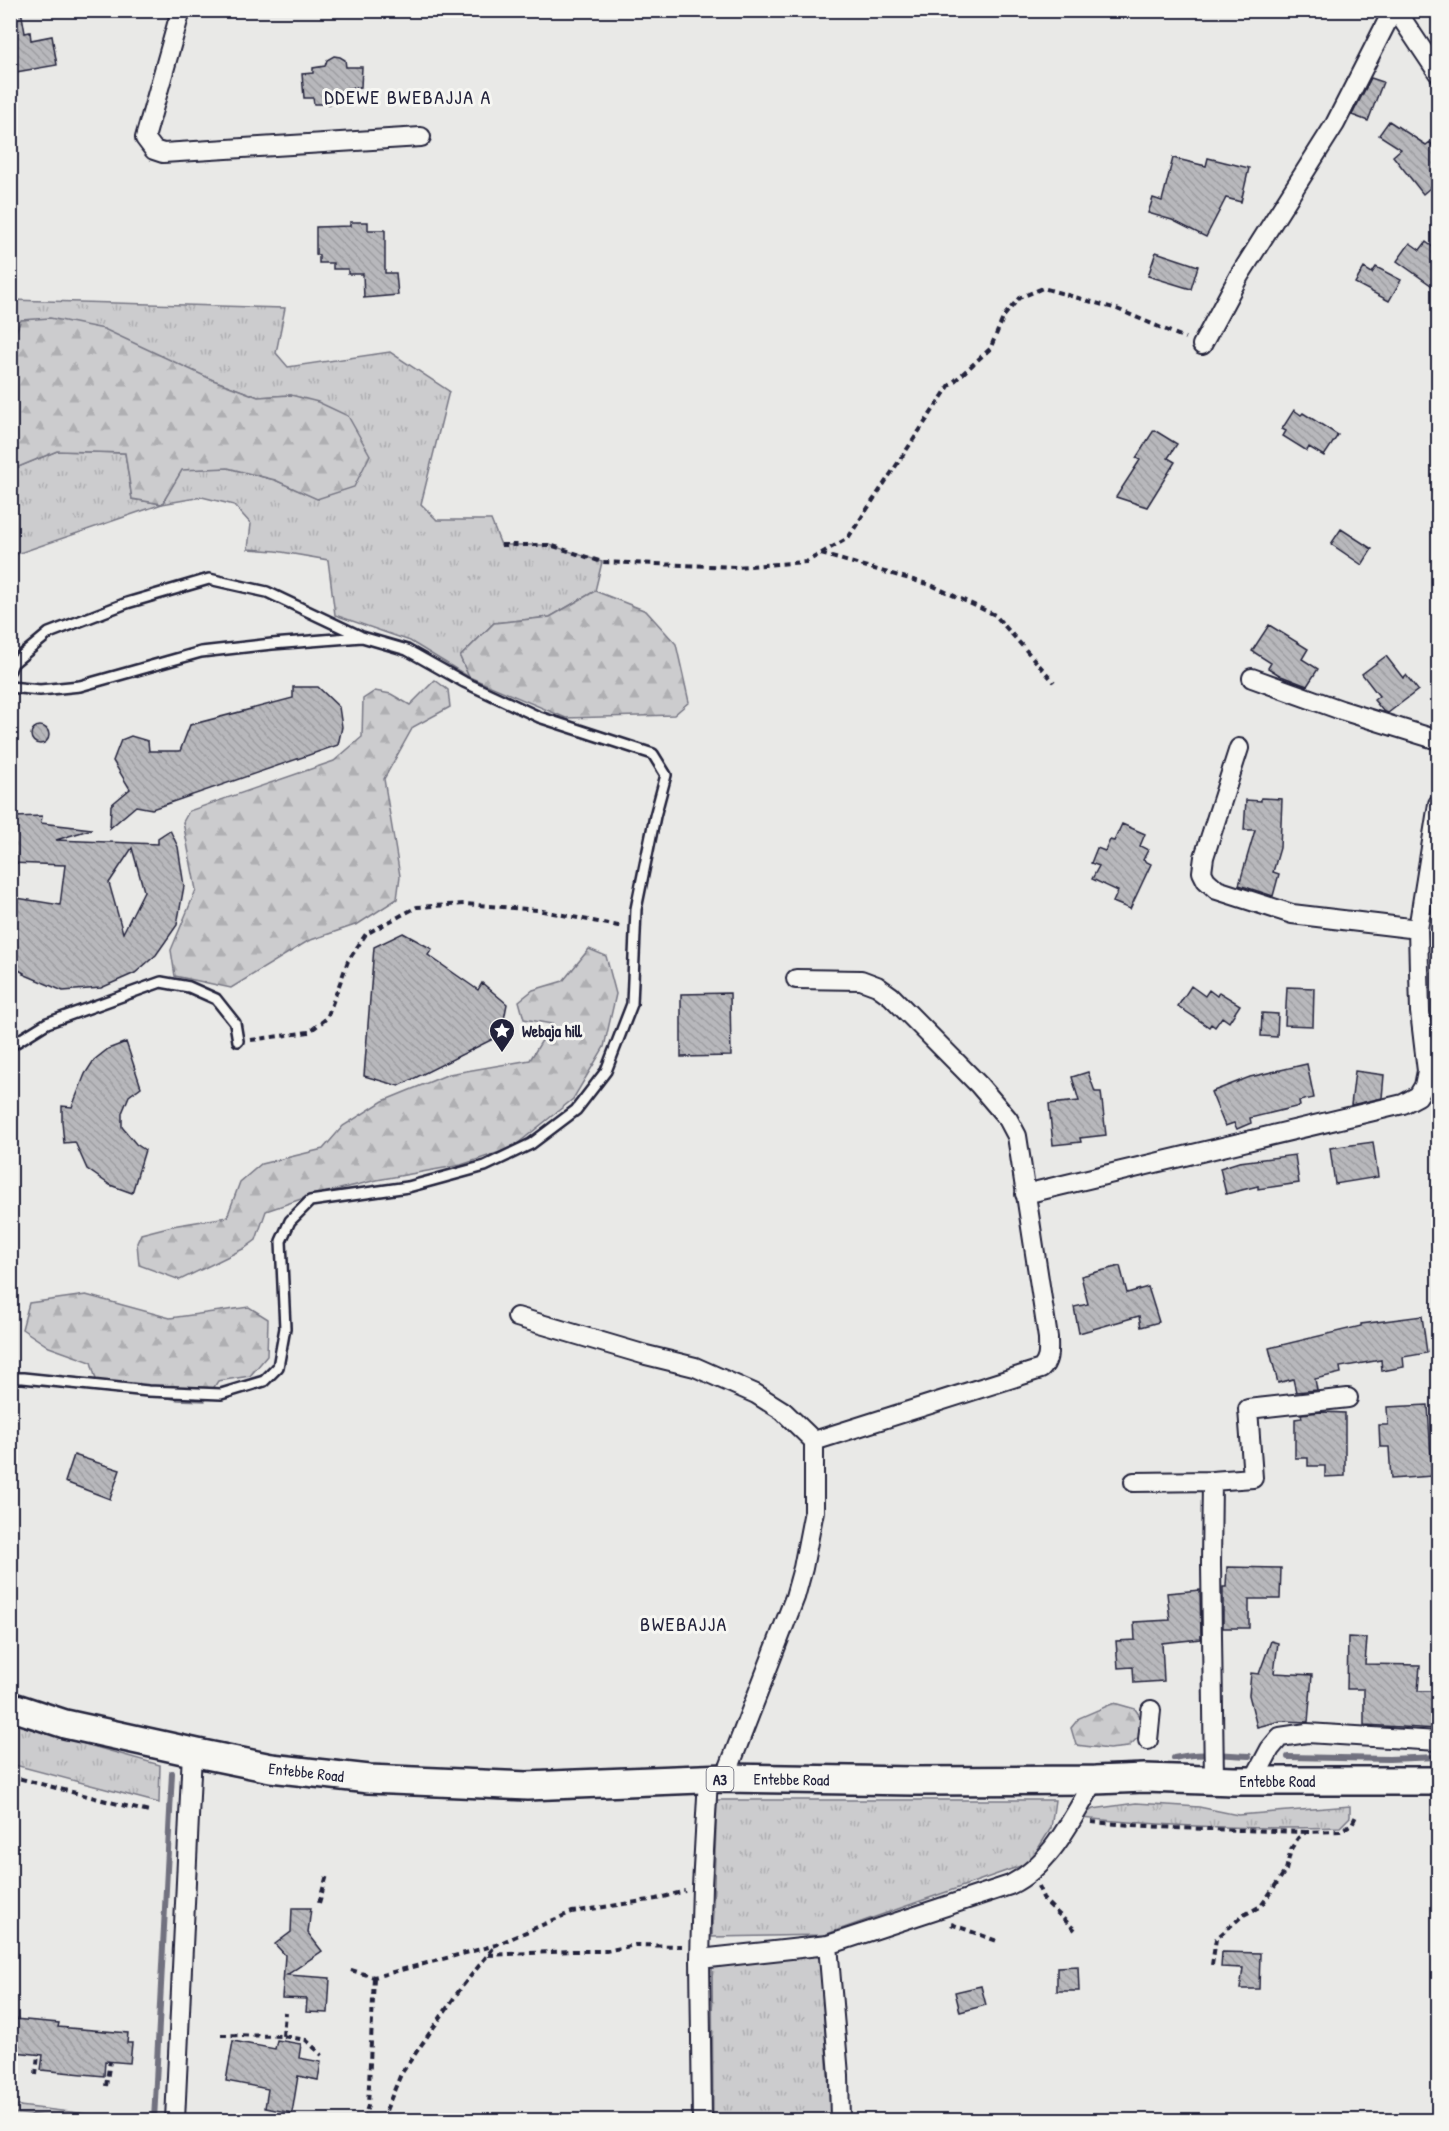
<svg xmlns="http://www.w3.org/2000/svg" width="1449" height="2131" font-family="'Patrick Hand',sans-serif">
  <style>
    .grass { fill: url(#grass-tufts); stroke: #777784; stroke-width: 1.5 }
    .forest { fill: url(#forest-firs); stroke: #777784; stroke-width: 1.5 }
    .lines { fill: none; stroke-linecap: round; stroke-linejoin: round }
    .stream { stroke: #71717f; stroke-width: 6 }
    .building { fill: url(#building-back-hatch); stroke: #22223b; stroke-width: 1.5; fill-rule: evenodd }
    .lane-casing { stroke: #22223b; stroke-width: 14 }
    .street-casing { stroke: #22223b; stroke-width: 22 }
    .primary-casing { stroke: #22223b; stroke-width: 32 }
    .path { stroke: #22223b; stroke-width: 4; stroke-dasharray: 6 4.5; stroke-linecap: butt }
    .lane { stroke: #f6f6f2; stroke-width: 9 }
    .street { stroke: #f6f6f2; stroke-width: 18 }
    .primary { stroke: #f6f6f2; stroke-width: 27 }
    .labels { text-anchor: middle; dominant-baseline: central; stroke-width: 6; stroke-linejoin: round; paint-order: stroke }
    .shield { fill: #f6f6f2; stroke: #626272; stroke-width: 1.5 }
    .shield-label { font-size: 15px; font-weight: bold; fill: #22223b }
    .poi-label { font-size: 16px; font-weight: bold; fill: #22223b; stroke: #f6f6f2; text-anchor: start }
    .street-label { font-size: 16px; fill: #22223b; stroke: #f6f6f2 }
    .quarter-label { font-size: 20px; letter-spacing: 1.5px; fill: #22223b; stroke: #f6f6f2 }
  </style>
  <defs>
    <pattern id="grass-tufts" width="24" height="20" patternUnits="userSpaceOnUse" patternTransform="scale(1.5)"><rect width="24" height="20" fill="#ccccce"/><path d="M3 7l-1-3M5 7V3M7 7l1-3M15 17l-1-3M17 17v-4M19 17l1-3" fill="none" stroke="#afafb2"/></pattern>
    <pattern id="forest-firs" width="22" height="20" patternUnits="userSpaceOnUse" patternTransform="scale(1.5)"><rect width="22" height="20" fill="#ccccce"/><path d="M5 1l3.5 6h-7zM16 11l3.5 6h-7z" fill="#afafb2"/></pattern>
    <pattern id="building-back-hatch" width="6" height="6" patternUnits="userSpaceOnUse" patternTransform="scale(1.5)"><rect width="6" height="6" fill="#b8b8bc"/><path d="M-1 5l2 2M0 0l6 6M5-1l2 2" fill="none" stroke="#9e9ea2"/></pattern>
  </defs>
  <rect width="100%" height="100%" fill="#e9e9e7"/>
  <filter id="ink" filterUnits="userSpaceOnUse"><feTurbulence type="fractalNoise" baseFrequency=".0167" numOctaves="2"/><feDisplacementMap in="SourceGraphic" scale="12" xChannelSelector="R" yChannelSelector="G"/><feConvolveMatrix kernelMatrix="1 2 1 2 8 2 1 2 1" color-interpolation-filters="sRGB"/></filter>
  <g filter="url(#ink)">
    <path class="grass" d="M10 300 285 308 276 353 288 367 390 352 449 391 421 504 437 520H491L501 545H550L602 562 595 591 550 617 494 623 460 657 469 677 410 641 335 615 328 560 276 551 248 549 251 524 234 505 202 497 162 504 11 556V470L57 451 125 453 132 499 162 504 182 469 228 468 275 480 318 499 291 395 258 397 213 380 22 320 11 343Z
      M10 1723 160 1765 159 1803 11 1764Z
      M717 1800H1055L1051 1828 1029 1863 824 1935 712 1937Z
      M1136 1803 1199 1807 1238 1815 1350 1806V1817L1340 1827C1254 1830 1167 1826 1080 1818L1093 1809Z
      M803 1951 820 1958 831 2120H713L712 1958Z
      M11 2105 104 2116 113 2118 112 2120H86L11 2113Z"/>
    <path class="forest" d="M50 318 104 329 213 380 258 397 291 395 318 402 348 416 370 455 354 487 317 499 275 480 228 468 182 470 162 504 132 499 125 453 57 451 11 470V343L21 320Z
      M595 591 646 611 676 644 689 702 674 715 566 718 469 677 460 657 494 623 550 617Z
      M435 680 448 690 450 707 413 727 384 779 400 876 397 899 358 924 308 941 231 988 175 976 171 950 196 890 183 822 189 811 334 761 362 737 363 699 375 691 391 694 410 705Z
      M589 949 606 956 616 994 604 1047 573 1099 512 1148 461 1165 377 1180 307 1197 266 1211 256 1240 245 1248 180 1280 139 1265 137 1243 141 1234 172 1226 227 1217 240 1182 261 1164 323 1149 343 1126 383 1101 449 1074 530 1060 552 1024 524 1019 519 1001 533 990 563 981Z
      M86 1295 170 1318 249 1307 268 1319 267 1356 250 1376 218 1381 205 1401 178 1400 97 1383 91 1362 49 1347 22 1329 29 1303Z
      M1114 1703 1135 1709 1148 1728 1128 1747 1109 1749 1076 1745 1071 1728 1079 1718Z"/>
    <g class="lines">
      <path class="stream" d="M1288 1757 1389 1759 1438 1757
        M1174 1758C1199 1752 1224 1755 1249 1756
        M154 2120 172 1773"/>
    </g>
    <path class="building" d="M10 10H21L25 33 30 32 31 40 52 36 57 65 10 73Z
      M334 56 340 57 345 60 346 67H362L361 87 345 89V95H331L330 104H314L313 98H304L302 74 313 73V68L325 66 327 60Z
      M1371 78 1383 82 1368 121 1352 115Z
      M1389 121 1426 145 1430 142 1438 153V181L1423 194 1393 156 1401 149 1379 135Z
      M1173 158 1206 166 1208 158 1249 168 1241 202 1226 198 1206 237 1172 220 1148 213 1153 198 1162 201Z
      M350 222H368V230H385V273H396L398 295 364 298 363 274H348V269H333V263H319V255H316V227L350 226Z
      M1426 242 1438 251V290L1397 261 1410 243 1420 250Z
      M1156 252 1198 266 1191 289 1148 276Z
      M1376 267 1401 280 1389 301 1355 283 1364 268 1372 273Z
      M1294 410 1301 415 1303 413 1338 435 1324 456 1309 447 1307 451 1283 436 1286 431 1282 429Z
      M1154 430 1177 444 1168 458 1175 462 1147 507 1116 497 1140 460 1136 458Z
      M1341 529 1372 549 1362 565 1331 544Z
      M1269 625 1308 649 1302 659 1318 669 1307 686 1281 676 1268 668 1271 663 1252 651Z
      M1386 656 1403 678 1406 675 1418 690 1388 713 1383 711 1374 700 1379 696 1362 674Z
      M293 687H318L339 707 342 727 338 745 152 809 136 806 110 828 111 805 130 789 113 761 121 740 131 736 148 741 149 751H180L190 725 293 698Z
      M31 735a9 9 0 1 1 18 0a9 9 0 1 1-18 0Z
      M1261 798 1282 799 1280 848 1273 872 1279 874 1273 896 1239 885 1255 830H1244L1246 800 1261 801Z
      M42 816 41 823 92 829 56 840 158 844V838L170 830 178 847 184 886 177 925 156 955 135 973 101 988 63 991 23 974 24 973 10 965V897L60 905 65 865 10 863V829L14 817ZM132 848 144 891 123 933 109 883Z
      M1122 824 1145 834 1140 846 1148 850 1143 860 1151 864 1130 909 1113 902 1118 891 1092 879 1099 866 1091 863 1097 848 1105 851 1110 840 1114 841Z
      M403 933 432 949 428 955 478 990 482 983 507 1004 501 1035 399 1086 364 1076 374 947Z
      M1191 986 1205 996 1209 990 1217 996 1219 992 1240 1005 1229 1022 1222 1017 1215 1027 1211 1024 1209 1027 1178 1006Z
      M1287 987 1314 988 1313 1026 1285 1025Z
      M730 993 731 1056 681 1057V994Z
      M1262 1013 1278 1014 1277 1037 1261 1036Z
      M126 1042 141 1087 129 1096 122 1113V1127L136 1144 145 1150 132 1193 110 1185 87 1169 75 1142 64 1143 62 1122V1106L72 1107 85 1074 94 1060 108 1049Z
      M1307 1064 1314 1098 1299 1101 1300 1106 1250 1118 1251 1123 1237 1129 1234 1123 1225 1126 1211 1092 1250 1077Z
      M1355 1071 1384 1075 1382 1098 1351 1105Z
      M1088 1072 1095 1092H1101L1106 1135 1080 1138 1081 1142 1053 1145 1049 1104 1079 1101 1072 1077Z
      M1373 1142 1378 1177 1335 1184 1330 1148Z
      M1295 1155 1299 1183 1258 1189V1186L1226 1194 1220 1168 1239 1162Z
      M1120 1266 1127 1293 1148 1287 1159 1322 1141 1327 1139 1316 1079 1333 1074 1307 1088 1304 1081 1276Z
      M1422 1316 1427 1353 1403 1357 1404 1367 1382 1371 1381 1360 1340 1367 1341 1373 1315 1379 1317 1390 1296 1392 1293 1379 1278 1383 1269 1348 1361 1326V1324Z
      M1428 1405 1432 1476 1391 1479 1389 1447H1380L1379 1425H1388L1387 1407Z
      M1321 1412 1345 1413V1476L1325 1477V1466H1308V1458H1295V1419L1302 1418 1301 1414Z
      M74 1455 120 1470 110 1499 65 1482Z
      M1227 1567 1281 1568 1280 1599H1249V1628H1223V1587H1226Z
      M1200 1590 1201 1639 1162 1643 1164 1681 1134 1683 1133 1667 1118 1668 1116 1641 1135 1640 1134 1622 1170 1620 1167 1593Z
      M1348 1637 1367 1638 1365 1664 1420 1665 1418 1691H1438V1729L1364 1725V1689H1347Z
      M1271 1641 1278 1643 1274 1673 1312 1675 1308 1722 1281 1721 1257 1727 1249 1695 1251 1673 1259 1674Z
      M292 1908H311L308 1933 322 1951 287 1975 330 1978 328 2013 306 2012 307 1999 282 1998 285 1955 275 1944 291 1932Z
      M1222 1952 1260 1953 1259 1989H1240L1243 1968 1221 1967Z
      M1078 1966 1079 1991H1057V1967Z
      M981 1986 986 2005 960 2012 955 1992Z
      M14 2019 59 2023 58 2027 128 2033 127 2043H132L130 2063 105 2061 104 2076 41 2070 43 2055 15 2052 17 2039H12Z
      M277 2040 301 2044 299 2058 321 2062 318 2080 298 2076 292 2113 265 2108 268 2089 226 2081 233 2041 275 2049Z"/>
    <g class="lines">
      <defs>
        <path id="lane" d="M10 670 13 663 49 633 127 603 209 579 267 592 360 636
          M10 687 40 690 80 686 201 652 272 644 362 637 407 650 464 682 539 717 653 754 666 775 655 816 636 909 632 1004 606 1071 576 1110 531 1144 485 1166 408 1187 310 1201 290 1221 281 1241 285 1328 278 1367 264 1381 221 1394 148 1391 23 1378H10
          M10 1046 47 1023 161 982 189 987 216 999 235 1023 238 1041"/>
        <path id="street" d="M181 10 145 138 154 150 163 153 421 137
          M1396 10 1438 73
          M1202 345 1239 276 1335 124 1393 10
          M1252 678 1341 710 1438 740
          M1239 748 1204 857 1202 872 1206 880 1217 890 1292 914 1418 929
          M1025 1194 1403 1104 1418 1096 1424 1086 1427 1071 1420 1012 1418 929 1438 804
          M517 1317 646 1355 695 1367 756 1394 783 1411 814 1441
          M1212 1481 1253 1478 1248 1409 1348 1398
          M1134 1482 1212 1481 1211 1564 1214 1780
          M1148 1740 1151 1710
          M725 1778 795 1597 803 1568 814 1511V1441L1041 1369C1050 1360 1048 1350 1048 1338L1017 1136 1008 1119 979 1085 891 996 877 986 861 980 796 979
          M1253 1781 1270 1749 1280 1737 1307 1733 1438 1741
          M828 1945 839 2075 840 2120
          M700 1959 828 1945 1010 1885C1052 1864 1072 1818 1095 1780
          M175 2120 192 1752
          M702 2120 700 1959 702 1886 708 1779"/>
        <g id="primary">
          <path id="s1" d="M10 1706 65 1724 197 1753 271 1768 369 1779 527 1786 725 1778 914 1781 1095 1780 1145 1778 1234 1781H1438"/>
        </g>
      </defs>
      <use href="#lane" class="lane-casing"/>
      <use href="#street" class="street-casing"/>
      <use href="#primary" class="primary-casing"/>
      <path class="path" d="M501 545H550L602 562 736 567 806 562 848 538 949 386 990 349 1004 316 1019 298 1043 288 1117 309 1185 338
        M821 554 931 585 995 615 1054 682
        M251 1040 309 1032 327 1018 348 961 366 934 417 907 465 904 538 910 623 927
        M10 1776 149 1812
        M1091 1822 1176 1828 1306 1832
        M1038 1886 1044 1900 1075 1930
        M319 1903 327 1875
        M951 1924 997 1941
        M488 1955 574 1951H606L635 1945 682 1946
        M1212 1965 1216 1939 1242 1916 1261 1906 1286 1870 1291 1849 1298 1838 1306 1832 1340 1831 1352 1824 1357 1814
        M351 1970 374 1977 496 1945 572 1912 656 1899 685 1891
        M221 2035 283 2036 306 2040 322 2055
        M283 2036 285 2012
        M36 2075 38 2054
        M106 2086 110 2061
        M363 2120 368 2106 374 1977
        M382 2120 401 2074 461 1988 495 1946"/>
      <use href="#lane" class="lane"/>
      <use href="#street" class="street"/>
      <use href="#primary" class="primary"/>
    </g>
  </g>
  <defs>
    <symbol id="sight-pin" viewBox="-11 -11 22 30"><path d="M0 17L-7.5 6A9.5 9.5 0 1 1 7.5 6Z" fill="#22223b" stroke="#f6f6f2"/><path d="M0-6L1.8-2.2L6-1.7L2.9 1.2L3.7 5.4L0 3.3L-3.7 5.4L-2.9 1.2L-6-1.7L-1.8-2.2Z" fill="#fff"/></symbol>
  </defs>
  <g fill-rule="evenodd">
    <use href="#sight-pin" x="487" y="1016" width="30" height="40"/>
  </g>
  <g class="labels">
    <rect class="shield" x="706.5" y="1767" width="27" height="24" rx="4.5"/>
    <g class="shield-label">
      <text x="720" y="1779">A3</text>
    </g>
    <g class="poi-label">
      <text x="522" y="1031">Webaja hill</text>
    </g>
    <g class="street-label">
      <text stroke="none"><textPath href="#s1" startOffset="304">Entebbe Road</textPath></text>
      <text stroke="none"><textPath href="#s1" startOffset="790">Entebbe Road</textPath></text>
      <text stroke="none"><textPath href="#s1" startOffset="1276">Entebbe Road</textPath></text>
    </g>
    <g class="quarter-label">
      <text x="408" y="96">DDEWE BWEBAJJA A</text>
      <text x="684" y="1623">BWEBAJJA</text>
    </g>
  </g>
  <rect width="1449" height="2131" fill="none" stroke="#f6f6f2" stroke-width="36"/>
  <rect x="18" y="18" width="1413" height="2095" fill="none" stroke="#22223b" stroke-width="2" filter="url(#ink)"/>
</svg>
